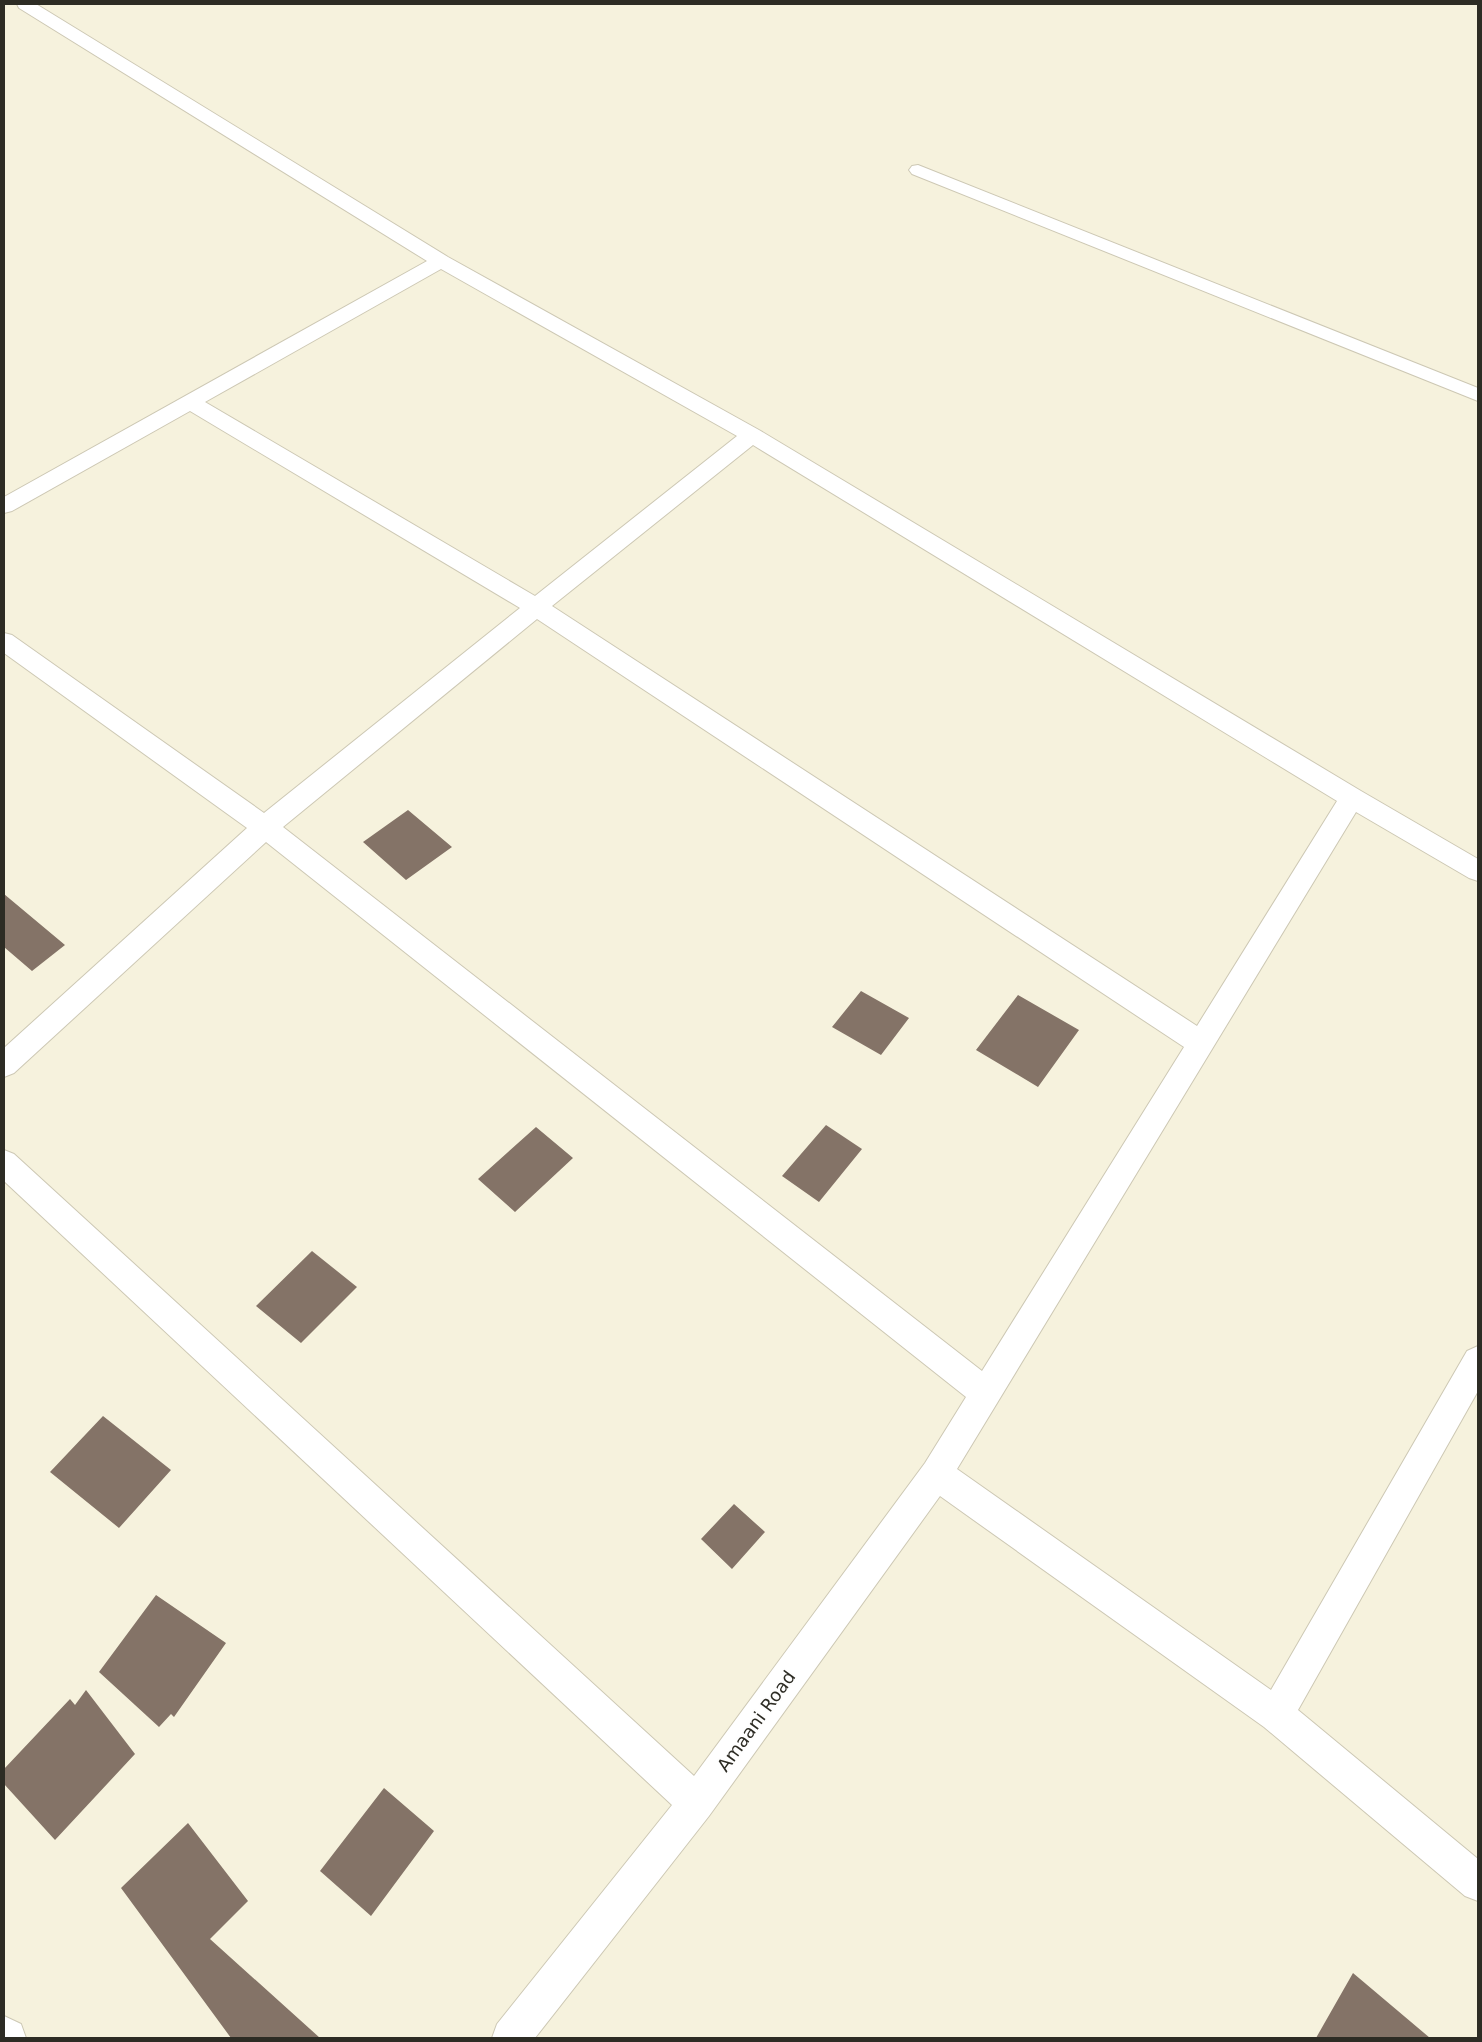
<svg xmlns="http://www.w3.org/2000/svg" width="1482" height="2042" font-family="'DejaVu Sans',sans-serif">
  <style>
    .building { fill: #847367 }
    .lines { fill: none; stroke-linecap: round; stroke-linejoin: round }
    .minor-casing { stroke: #cdc8b4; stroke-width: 2 }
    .minor { fill: #fff; fill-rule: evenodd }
    .labels { text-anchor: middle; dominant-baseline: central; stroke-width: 4; stroke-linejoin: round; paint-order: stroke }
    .near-street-label { font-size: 18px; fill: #2d2c24; stroke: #fefefe }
  </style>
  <rect width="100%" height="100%" fill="#f6f2dd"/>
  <path class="building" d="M408 810 452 847 406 880 363 842Z
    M4 894 65 945 32 971 4 947Z
    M861 991 909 1018 881 1055 832 1027Z
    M1018 995 1079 1030 1038 1087 976 1050Z
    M826 1125 862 1149 819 1202 782 1176Z
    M536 1127 573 1158 515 1212 478 1179Z
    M312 1251 357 1287 301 1343 256 1306Z
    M103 1416 171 1470 119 1528 50 1472Z
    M734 1504 765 1532 732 1569 701 1539Z
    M156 1595 226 1643 174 1717 171 1714 159 1727 99 1672Z
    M86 1690 135 1754 55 1840 4 1784V1769L70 1699 75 1705Z
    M384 1788 434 1831 371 1916 320 1871Z
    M188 1823 248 1901 210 1939 320 2038H231L121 1888Z
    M1353 1973 1430 2038H1316Z"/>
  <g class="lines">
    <defs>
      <path id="minor" d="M17 4H36L448 257 759 430 1361 791 1478 859V881L1469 878 1356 812 957 1469 1271 1690 1467 1351 1478 1346V1391L1298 1710 1478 1859V1901L1465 1896 1264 1727 940 1496 709 1816 535 2038H492L497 2024 672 1805 4 1181V1150L14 1154 694 1776 925 1463 966 1397 266 842 14 1073 4 1077V1048L247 828 4 653V633L12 635 264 813 520 608 190 411 12 511 4 513V497L427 261 19 8ZM441 269 737 436 535 596 205 402ZM753 445 1337 801 1197 1026 552 606ZM537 619 1184 1047 982 1371 283 827Z
        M918 165 1478 388V401L912 174 909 170 912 166Z
        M4 2016 21 2024 26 2038H4Z"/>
    </defs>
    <use href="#minor" class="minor-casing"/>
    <use href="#minor" class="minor"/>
  </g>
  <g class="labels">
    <g class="near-street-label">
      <text transform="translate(756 1721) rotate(-54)">Amaani Road</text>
    </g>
  </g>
  <rect width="1482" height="2042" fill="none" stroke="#2d2c24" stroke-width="10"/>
</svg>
